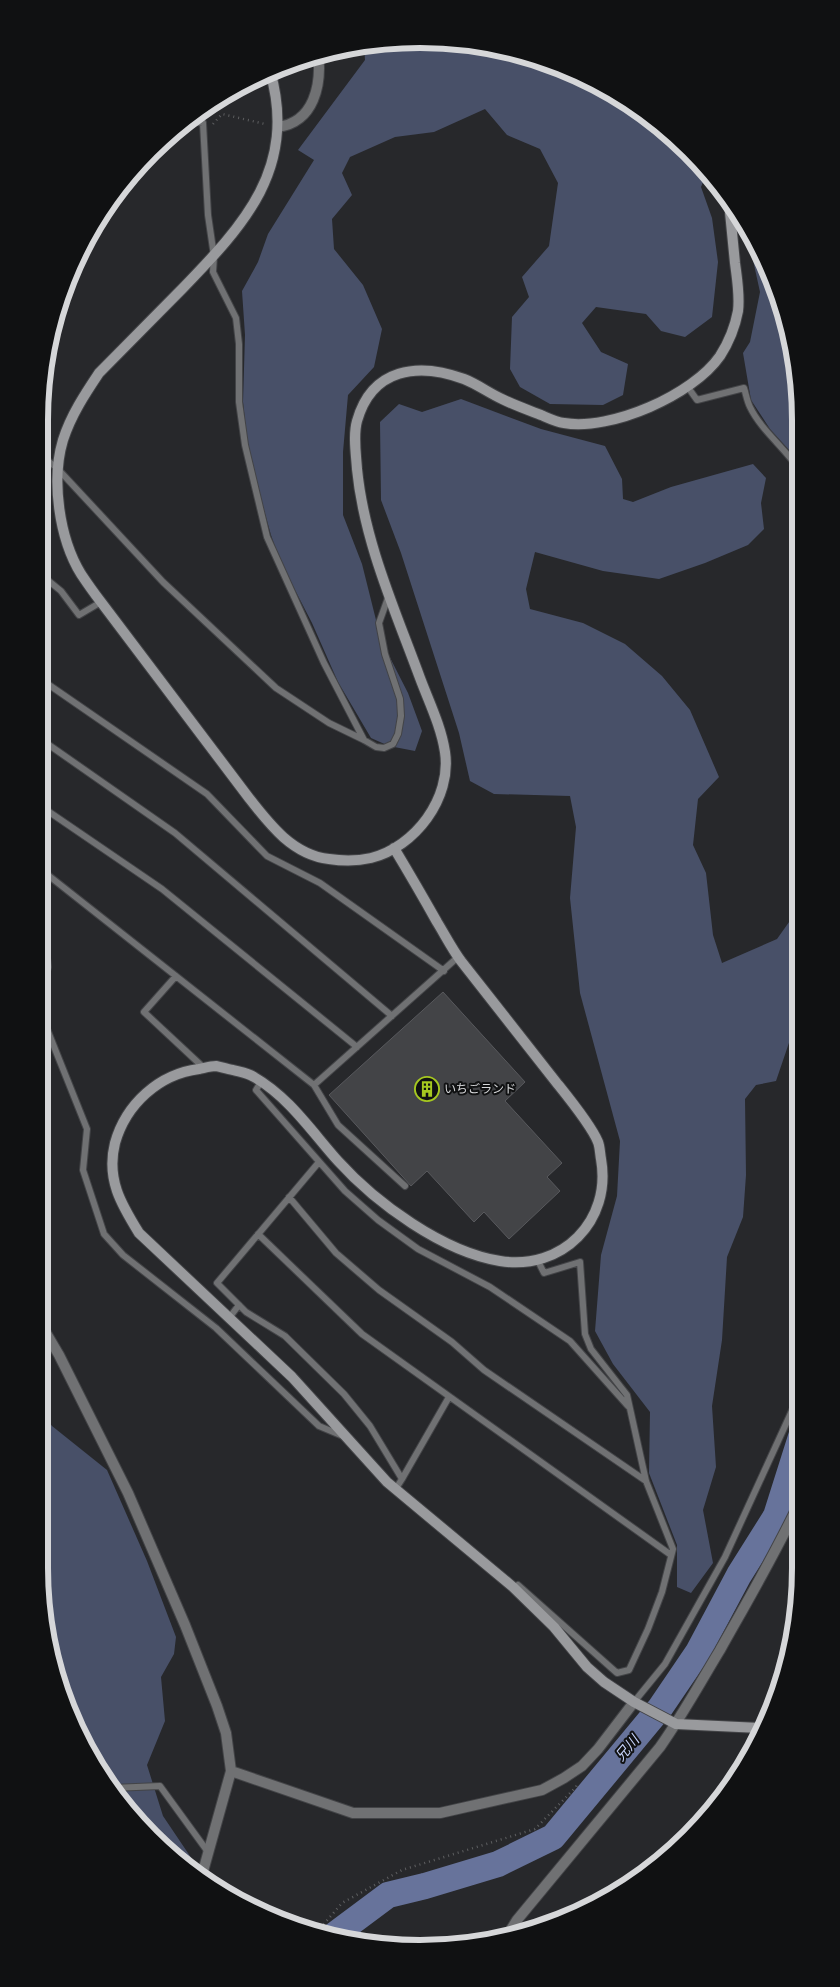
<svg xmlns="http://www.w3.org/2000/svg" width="840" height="1987" font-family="Arial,'Noto Sans JP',sans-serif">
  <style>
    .green { fill: #485068 }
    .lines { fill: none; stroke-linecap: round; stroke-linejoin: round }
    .river { stroke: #67739b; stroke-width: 26 }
    .building { fill: #434447; stroke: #58595d }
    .lane-casing { stroke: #434447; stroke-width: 8 }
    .street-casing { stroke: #434447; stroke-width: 12 }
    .secondary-casing { stroke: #434447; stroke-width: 12 }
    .path { stroke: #5e5f61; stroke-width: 2.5; stroke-dasharray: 1 4; stroke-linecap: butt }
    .lane { stroke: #707173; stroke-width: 6 }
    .street { stroke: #707173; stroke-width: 10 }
    .secondary { stroke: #999a9d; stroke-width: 10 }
    .labels { text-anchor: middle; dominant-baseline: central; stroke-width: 4; stroke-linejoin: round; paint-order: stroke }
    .poi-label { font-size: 12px; fill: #d6d7d9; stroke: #101112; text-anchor: start }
    .water-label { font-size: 14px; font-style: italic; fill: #c8d5fc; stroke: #101112 }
    .rim { fill: none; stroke: #d6d7d9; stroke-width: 6 }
  </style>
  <rect width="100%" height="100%" fill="#27282b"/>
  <path class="green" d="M395 40 469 42 542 59 632 103 708 170 701 187 712 218 718 262 712 317 685 337 661 331 646 314 596 307 582 323 601 352 628 364 623 395 603 405 550 404 520 387 510 369 512 317 529 297 522 277 549 246 558 183 540 149 507 135 485 109 434 132 395 137 350 157 342 173 352 195 332 219 334 249 363 285 382 329 374 367 348 395 343 452V515L362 564 381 640 408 693 422 731 415 751 389 746 371 738 338 682 312 623 280 561 271 535 249 457 243 402 245 335 242 291 258 262 268 234 314 160 298 150 365 60 364 45Z
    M746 228 762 252 798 370V460L770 429 751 400 743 353 750 342 760 292Z
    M461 399 541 429 605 446 622 479 623 499 633 502 671 487 753 464 766 478 761 503 764 529 748 545 705 563 659 579 603 571 535 552 526 589 530 609 583 623 625 644 662 676 690 710 719 777 698 799 693 845 706 873 713 935 722 963 777 939 799 908 800 1021 793 1031 776 1081 756 1085 745 1099 746 1175 743 1217 727 1257 722 1340 712 1406 716 1467 703 1510 713 1563 691 1593 677 1587V1545L649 1473 650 1412 613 1364 595 1331 601 1255 617 1196 620 1141 580 993 570 898 576 827 570 796 494 794 470 781 459 733 401 553 381 500 380 422 399 404 422 412Z
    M39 1409 52 1426 107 1470 147 1561 176 1637 174 1654 161 1677 165 1721 147 1765 163 1816 192 1859 190 1865 133 1818 90 1757 59 1690 39 1567Z"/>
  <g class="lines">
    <path class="river" d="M333 1936 388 1895 425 1886 498 1864 553 1837 660 1708 698 1652 739 1575 776 1516 801 1437"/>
  </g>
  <path class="building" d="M443 992 525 1082 505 1101 562 1163 547 1177 560 1191 509 1239 484 1212 474 1222 427 1171 411 1186 329 1095Z"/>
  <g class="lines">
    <defs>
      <path id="lane" d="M198 111 203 123 208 215 214 256 213 272 236 318 239 344V402L245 445 267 537 324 663 364 740
        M186 120 203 123
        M687 386 697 400 744 388C746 394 747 401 750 407 761 430 784 447 798 468
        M39 454 57 468 163 582 276 688 329 723 364 740 376 747 384 748 393 744 398 734 401 716 400 699 385 654 379 623 389 595
        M39 573 61 591 79 615 101 602
        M39 678 207 794 267 856 320 883 444 971
        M39 738 175 833 392 1016
        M39 805 162 889 357 1047
        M39 868 314 1085 338 1125 405 1186
        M39 936 46 949 48 967 42 990 41 1014 87 1129 83 1170 104 1234 123 1255 216 1328 319 1426 343 1436
        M176 976 144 1012 204 1068
        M800 1061 793 1077V1094L800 1129
        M261 1082 256 1090 345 1191 378 1220 418 1249 490 1287 570 1341 628 1406
        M314 1085 458 957
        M319 1162 217 1283 246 1312 285 1336 344 1394 370 1426 402 1479 395 1490
        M289 1197 336 1253 379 1290 452 1342 484 1370 646 1481
        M258 1234 362 1334 671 1555
        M229 1318 239 1305
        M402 1479 449 1397
        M518 1585 617 1673 629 1670 648 1629 662 1592 673 1549 646 1481 627 1395 591 1349 585 1334 580 1262 544 1273 538 1261
        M634 1702 665 1664 725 1557 801 1391
        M112 1788 160 1786 208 1852"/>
      <path id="street" d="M278 127C314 122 322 85 318 53
        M39 1321 59 1355 128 1493 185 1625 217 1706 226 1733 231 1771 202 1875
        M231 1771 353 1813H440L542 1790 564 1778 582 1766 598 1749 634 1702
        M507 1936 517 1920 660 1747C682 1716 700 1683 720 1650 748 1600 777 1551 801 1499"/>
      <path id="secondary" d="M270 71C298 168 244 225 182 289 154 317 127 345 99 373 85 394 71 415 63 440 51 480 59 538 81 574 87 583 94 593 101 602L249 798C270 825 293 855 329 859 342 861 358 861 371 858 415 847 452 798 445 752 441 726 429 702 420 678 395 610 364 541 357 469 356 454 353 435 357 421 372 368 418 362 464 379 477 384 489 393 502 399 514 405 528 410 541 415 548 418 556 422 564 423 611 431 693 395 720 356 729 342 735 327 738 311 740 295 737 279 735 263 733 243 731 223 729 202
        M394 848C409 873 423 897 437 922 445 935 452 949 461 961 492 1001 524 1041 556 1082 568 1097 591 1125 598 1142 600 1147 600 1154 601 1159 612 1221 562 1271 500 1261 443 1252 376 1203 338 1161 312 1132 289 1097 254 1077 248 1073 240 1072 233 1070 227 1069 221 1067 216 1066 211 1066 204 1068 199 1069 159 1074 126 1104 115 1143 106 1179 121 1204 139 1233L292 1377 387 1482 513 1587 554 1627 587 1667 604 1682 634 1702 676 1724 760 1728"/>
    </defs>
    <use href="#lane" class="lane-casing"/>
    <use href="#street" class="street-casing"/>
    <use href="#secondary" class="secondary-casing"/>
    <path class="path" d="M213 124 222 114 265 124
      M317 1932 342 1903 402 1870 535 1829 576 1787 577 1784"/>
    <use href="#lane" class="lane"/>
    <use href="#street" class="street"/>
    <use href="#secondary" class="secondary"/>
  </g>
  <defs>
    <symbol id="building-ring" viewBox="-11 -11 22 22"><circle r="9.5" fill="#101112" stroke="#a6c820" stroke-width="1.5"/><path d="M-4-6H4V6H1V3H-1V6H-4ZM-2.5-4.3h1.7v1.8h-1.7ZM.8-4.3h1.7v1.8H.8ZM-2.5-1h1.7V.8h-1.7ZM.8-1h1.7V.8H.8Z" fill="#a6c820"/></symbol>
  </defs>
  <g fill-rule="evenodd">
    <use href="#building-ring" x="413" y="1075" width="28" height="28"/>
  </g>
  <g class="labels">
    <g class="poi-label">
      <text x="444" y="1089">いちごランド</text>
    </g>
    <g class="water-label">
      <text transform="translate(627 1748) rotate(-50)">兄川</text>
    </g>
  </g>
  <path d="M0 0H840V1987H0ZM420 48H420A372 372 0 0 1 792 420V1568A372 372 0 0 1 420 1940H420A372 372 0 0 1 48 1568V420A372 372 0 0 1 420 48Z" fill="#101112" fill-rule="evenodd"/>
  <path class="rim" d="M420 48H420A372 372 0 0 1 792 420V1568A372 372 0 0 1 420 1940H420A372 372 0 0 1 48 1568V420A372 372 0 0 1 420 48Z"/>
</svg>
